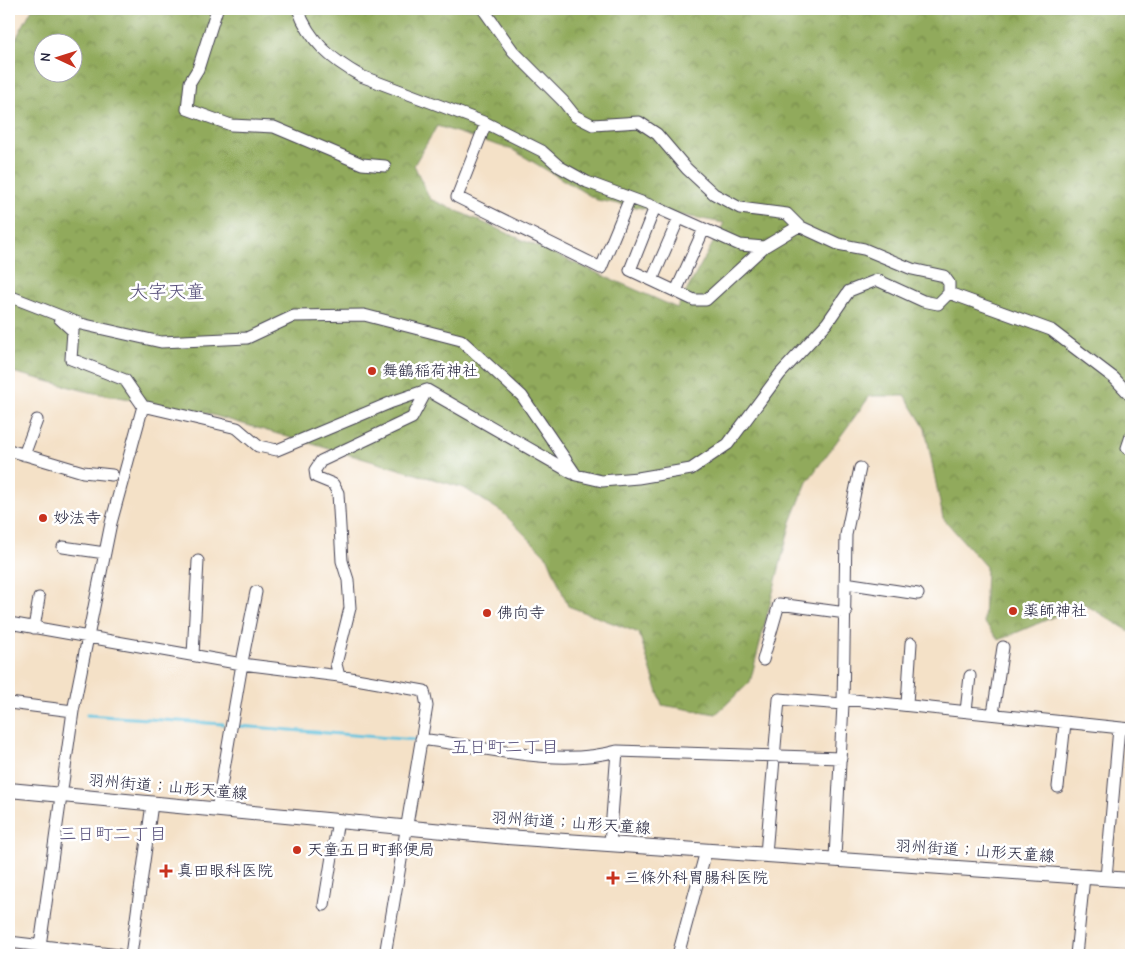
<svg xmlns="http://www.w3.org/2000/svg" width="1140" height="964" font-family="'Comic Neue','Klee One',sans-serif">
  <style>
    .forest { fill: url(#forest-crowns); stroke: #5a664b; fill-rule: evenodd }
    .lines { fill: none; stroke-linecap: round; stroke-linejoin: round }
    .stream { stroke: #61c3df; stroke-width: 3 }
    .minor-casing { stroke: #423f50; stroke-width: 13 }
    .major-casing { stroke: #423f50; stroke-width: 16 }
    .minor { stroke: #fff; stroke-width: 11 }
    .major { stroke: #fff; stroke-width: 14 }
    .poi-dot { fill: #c8321e; stroke: #fff; stroke-width: 2 }
    .labels { text-anchor: middle; dominant-baseline: central; stroke-width: 5; stroke-linejoin: round; paint-order: stroke }
    .poi-label { font-size: 16px; fill: #22223b; stroke: #fff; text-anchor: start }
    .street-label { font-size: 16px; fill: #22223b; stroke: #fff }
    .neighbourhood-label { font-size: 18px; fill: #58517b; stroke: #fff }
    .quarter-label { font-size: 19px; fill: #58517b; stroke: #fff }
  </style>
  <defs>
    <pattern id="forest-crowns" width="20" height="18" patternUnits="userSpaceOnUse" patternTransform="scale(1.25)"><rect width="20" height="18" fill="#91aa5b"/><path d="M2 6a3 3 0 1 1 6 0M12 15a3 3 0 1 1 6 0" fill="none" stroke="#768a4c"/></pattern>
  </defs>
  <rect width="100%" height="100%" fill="#fff"/>
  <filter id="ink" filterUnits="userSpaceOnUse"><feTurbulence type="fractalNoise" baseFrequency=".02" numOctaves="2"/><feDisplacementMap in="SourceGraphic" scale="10" xChannelSelector="R" yChannelSelector="G"/><feConvolveMatrix kernelMatrix="1 2 1 2 8 2 1 2 1" color-interpolation-filters="sRGB"/></filter>
  <filter id="wash" filterUnits="userSpaceOnUse"><feTurbulence type="fractalNoise" baseFrequency=".0096" numOctaves="4" result="noise"/><feDisplacementMap in="SourceGraphic" scale="20" xChannelSelector="R" yChannelSelector="G"/><feGaussianBlur stdDeviation="1.12" result="paint"/><feColorMatrix in="noise" values="0 0 0 0 0 0 0 0 0 0 0 0 0 0 0 0 0 1.4 0 .05"/><feComposite in="paint" operator="in"/></filter>
  <g filter="url(#wash)">
    <rect width="100%" height="100%" fill="#f4e1c7"/>
    <path class="forest" d="M32 9H1131V632L1084 604 999 640 984 622 986 567 943 518 925 428 905 396H870L807 482 791 522 750 682 716 714 662 705 639 633 568 606 548 558 502 512 464 488 195 410 89 392 9 371V47L13 44ZM42 42H72V72H42ZM437 126 513 150 597 200 724 223 677 308 430 199 414 165Z"/>
    <g class="lines">
      <path class="stream" d="M87 715 223 724
        M239 726 415 740"/>
    </g>
  </g>
  <g filter="url(#ink)">
    <g class="lines">
      <defs>
        <path id="minor" d="M217 9 198 69 190 82 187 109 231 125 274 127 362 164 385 166
          M298 9C309 41 332 60 361 76L486 123 542 151 560 167 587 182 655 207 740 245 764 247 799 226
          M486 123 457 197 601 268 630 198
          M655 207 630 270 694 300H706L764 247
          M652 280 679 218
          M676 291 704 229
          M949 293 1051 330 1114 378 1131 396
          M9 296 81 324 161 342 247 338 294 316 364 315 461 340 522 396 576 475 602 481 638 478 691 469 728 444 780 374 827 323 849 291 877 280 923 301 938 304 949 293V283L944 276 912 269 864 249 838 244 799 226 787 214 740 208 714 194 687 169 657 134 639 122 593 125 575 116 563 101 513 51 483 9
          M59 318 73 331 71 359 125 380 143 406 237 428 258 446 277 450 392 402 427 390 572 473
          M1127 448 1131 436
          M9 450 83 472 112 475
          M24 455 37 420
          M63 547 105 553
          M845 583 918 594
          M9 623 242 664 339 676 424 691 427 706 385 955
          M34 628 39 598
          M193 655 198 561
          M763 660 779 604 846 613
          M242 662 256 592
          M339 676 336 664 350 608 348 580 342 561 338 493 333 484 316 477 315 470 321 461 412 418 427 390
          M844 699 1131 729
          M9 703 73 711
          M907 704 911 643
          M966 711 970 676
          M993 714 1003 647
          M421 739C482 746 556 768 617 751L610 844
          M617 751 841 758
          M1058 787 1065 723
          M217 810 242 664
          M766 854 779 699 843 704
          M835 858 843 704 846 535 860 468
          M1106 878 1119 728
          M324 905 338 820
          M9 942 119 955
          M40 946 73 711 111 523 143 406
          M131 955 152 804
          M678 955 706 851
          M1076 955 1084 877"/>
        <path id="major" d="M9 790 507 837 1131 880"/>
      </defs>
      <use href="#minor" class="minor-casing"/>
      <use href="#major" class="major-casing"/>
      <use href="#minor" class="minor"/>
      <use href="#major" class="major"/>
    </g>
  </g>
  <g class="poi-dot">
    <circle cx="372" cy="371" r="5"/>
    <circle cx="43" cy="518" r="5"/>
    <circle cx="1013" cy="611" r="5"/>
    <circle cx="487" cy="613" r="5"/>
    <circle cx="297" cy="850" r="5"/>
    <path d="M163.5 863.5h5v5h5v5h-5v5h-5v-5h-5v-5h5z"/>
    <path d="M610.5 870.5h5v5h5v5h-5v5h-5v-5h-5v-5h5z"/>
  </g>
  <g class="labels">
    <g class="poi-label">
      <text x="382" y="371">舞鶴稲荷神社</text>
      <text x="53" y="518">妙法寺</text>
      <text x="1023" y="611">薬師神社</text>
      <text x="497" y="613">佛向寺</text>
      <text x="307" y="850">天童五日町郵便局</text>
      <text x="177" y="871">真田眼科医院</text>
      <text x="624" y="878">三條外科胃腸科医院</text>
    </g>
    <g class="street-label">
      <text transform="translate(168 787) rotate(5)">羽州街道；山形天童線</text>
      <text transform="translate(571 823) rotate(4)">羽州街道；山形天童線</text>
      <text transform="translate(975 851) rotate(4)">羽州街道；山形天童線</text>
    </g>
    <g class="neighbourhood-label">
      <text x="505" y="747">五日町二丁目</text>
      <text x="113" y="834">三日町二丁目</text>
    </g>
    <g class="quarter-label">
      <text x="167" y="292">大字天童</text>
    </g>
  </g>
  <rect width="1140" height="964" fill="none" stroke="#fff" stroke-width="30"/>
  <g transform="translate(58 58) rotate(274)"><circle r="24" fill="#ffffff" stroke="#a7a7b1"/>
  <path d="M0-4L9 19L0 12L-9 19Z" fill="#c8321e"/>
  <text y="-8" font-size="14" font-weight="bold" text-anchor="middle" fill="#22223b">N</text>
  </g>
</svg>
